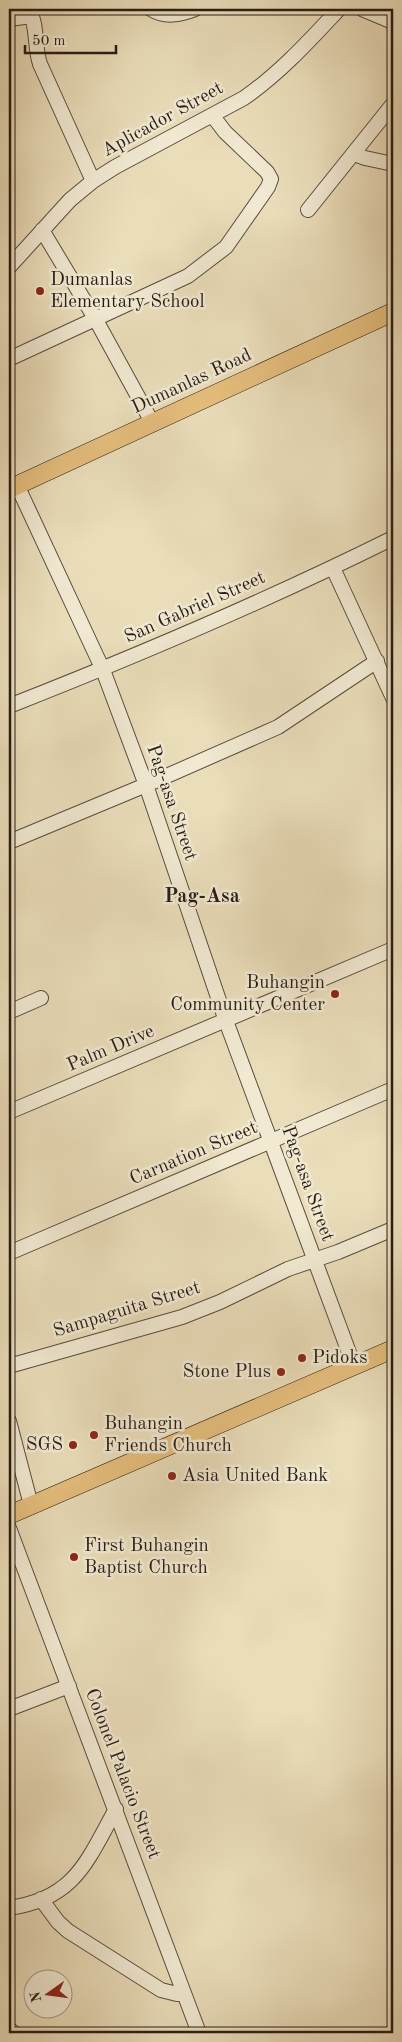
<svg xmlns="http://www.w3.org/2000/svg" width="402" height="2042" font-family="'Old Standard TT',serif">
  <style>
    .lines { fill: none; stroke-linecap: round; stroke-linejoin: round }
    .minor-casing { stroke: #584c3e; stroke-width: 16 }
    .major-casing { stroke: #271c14; stroke-width: 19 }
    .minor { stroke: #f1e9d2; stroke-width: 14 }
    .major { stroke: #e5be7d; stroke-width: 18 }
    .poi-dot { fill: #8f2418; stroke: #f1e9d2; stroke-width: 2 }
    .labels { text-anchor: middle; dominant-baseline: central; stroke-width: 5; stroke-linejoin: round; paint-order: stroke }
    .street-label { font-size: 19px; fill: #271c14; stroke: #f1e9d2 }
    .poi-label { font-size: 19px; fill: #271c14; stroke: #f1e9d2; text-anchor: start }
    .neighbourhood-label { font-size: 20px; font-weight: bold; fill: #271c14; stroke: #f1e9d2 }
  </style>
  <rect width="100%" height="100%" fill="#eaddba"/>
  <filter id="stains"><feTurbulence type="fractalNoise" baseFrequency=".004" numOctaves="4"/><feColorMatrix values="0 0 0 0 .2 0 0 0 0 .09 0 0 0 0 .02 0 0 0 .5 -.17"/></filter>
  <radialGradient id="worn" r=".72"><stop offset=".6" stop-color="#630" stop-opacity="0"/><stop offset="1" stop-color="#630" stop-opacity=".3"/></radialGradient>
  <g class="lines">
    <defs>
      <path id="minor" d="M29 9C38 26 34 46 40 64L93 181
        M151 9C165 18 180 15 195 9
        M362 9 393 22
        M9 19 32 16
        M354 154 365 158 393 164
        M308 210 393 104
        M42 230 96 320 153 424
        M9 267 70 200 93 181 115 167 244 98C280 73 309 41 339 9
        M9 359 188 276 226 247 268 187 271 179 267 172 225 132 212 115
        M17 485 103 670 146 785 226 1021 354 1366
        M333 568 393 698
        M9 706C139 655 268 600 393 538
        M9 842 146 785 278 727 377 661
        M9 1012 41 998
        M9 1112 393 949
        M9 1253 393 1089
        M9 1366 182 1317 220 1302 288 1269 338 1252 393 1229
        M9 1421 31 1505
        M9 1528 199 2033
        M9 1709 69 1686
        M41 1899 58 1922 68 1931 161 1990 177 1994H184
        M9 1908C75 1899 87 1861 116 1809
        M9 2029 14 2033"/>
      <path id="major" d="M9 489 393 312
        M9 1515 393 1349"/>
    </defs>
    <use href="#minor" class="minor-casing"/>
    <use href="#major" class="major-casing"/>
    <use href="#minor" class="minor"/>
    <use href="#major" class="major"/>
  </g>
  <g class="poi-dot">
    <circle cx="40" cy="291" r="5"/>
    <circle cx="335" cy="994" r="5"/>
    <circle cx="302" cy="1358" r="5"/>
    <circle cx="281" cy="1372" r="5"/>
    <circle cx="94" cy="1435" r="5"/>
    <circle cx="73" cy="1445" r="5"/>
    <circle cx="172" cy="1476" r="5"/>
    <circle cx="74" cy="1557" r="5"/>
  </g>
  <g class="labels">
    <g class="street-label">
      <text transform="translate(163 120) rotate(-29)">Aplicador Street</text>
      <text transform="translate(192 382) rotate(-25)">Dumanlas Road</text>
      <text transform="translate(195 608) rotate(-24)">San Gabriel Street</text>
      <text transform="translate(171 803) rotate(71)">Pag-asa Street</text>
      <text transform="translate(111 1049) rotate(-23)">Palm Drive</text>
      <text transform="translate(194 1154) rotate(-23)">Carnation Street</text>
      <text transform="translate(307 1184) rotate(70)">Pag-asa Street</text>
      <text transform="translate(127 1310) rotate(-17)">Sampaguita Street</text>
      <text transform="translate(122 1774) rotate(69)">Colonel Palacio Street</text>
    </g>
    <g class="poi-label">
      <text x="50" y="280">Dumanlas<tspan x="50" dy="22">Elementary School</tspan></text>
      <text x="325" y="983" text-anchor="end">Buhangin<tspan x="325" dy="22">Community Center</tspan></text>
      <text x="312" y="1358">Pidoks</text>
      <text x="271" y="1372" text-anchor="end">Stone Plus</text>
      <text x="104" y="1424">Buhangin<tspan x="104" dy="22">Friends Church</tspan></text>
      <text x="63" y="1445" text-anchor="end">SGS</text>
      <text x="182" y="1476">Asia United Bank</text>
      <text x="84" y="1546">First Buhangin<tspan x="84" dy="22">Baptist Church</tspan></text>
    </g>
    <g class="neighbourhood-label">
      <text x="202" y="897">Pag-Asa</text>
    </g>
  </g>
  <rect width="402" height="2042" fill="none" stroke="#eaddba" stroke-width="30"/>
  <rect x="10" y="10" width="382" height="2022" fill="none" stroke="#271c14" stroke-width="2.5"/>
  <rect x="15" y="15" width="372" height="2012" fill="none" stroke="#271c14"/>
  <g transform="translate(48 1994) rotate(256)"><circle r="24" fill="#f1e9d2" stroke="#a09786"/>
  <path d="M0-4L9 19L0 12L-9 19Z" fill="#8f2418"/>
  <text y="-8" font-size="14" font-weight="bold" text-anchor="middle" fill="#271c14">N</text>
  </g>
  <path d="M25 45v8h91v-8" fill="none" stroke="#271c14" stroke-width="2.5"/>
  <text x="32" y="45" font-size="15" fill="#271c14" stroke="#f1e9d2" stroke-width="4" paint-order="stroke">50 m</text>
  <rect width="100%" height="100%" filter="url(#stains)"/>
  <rect width="100%" height="100%" fill="url(#worn)"/>
</svg>
